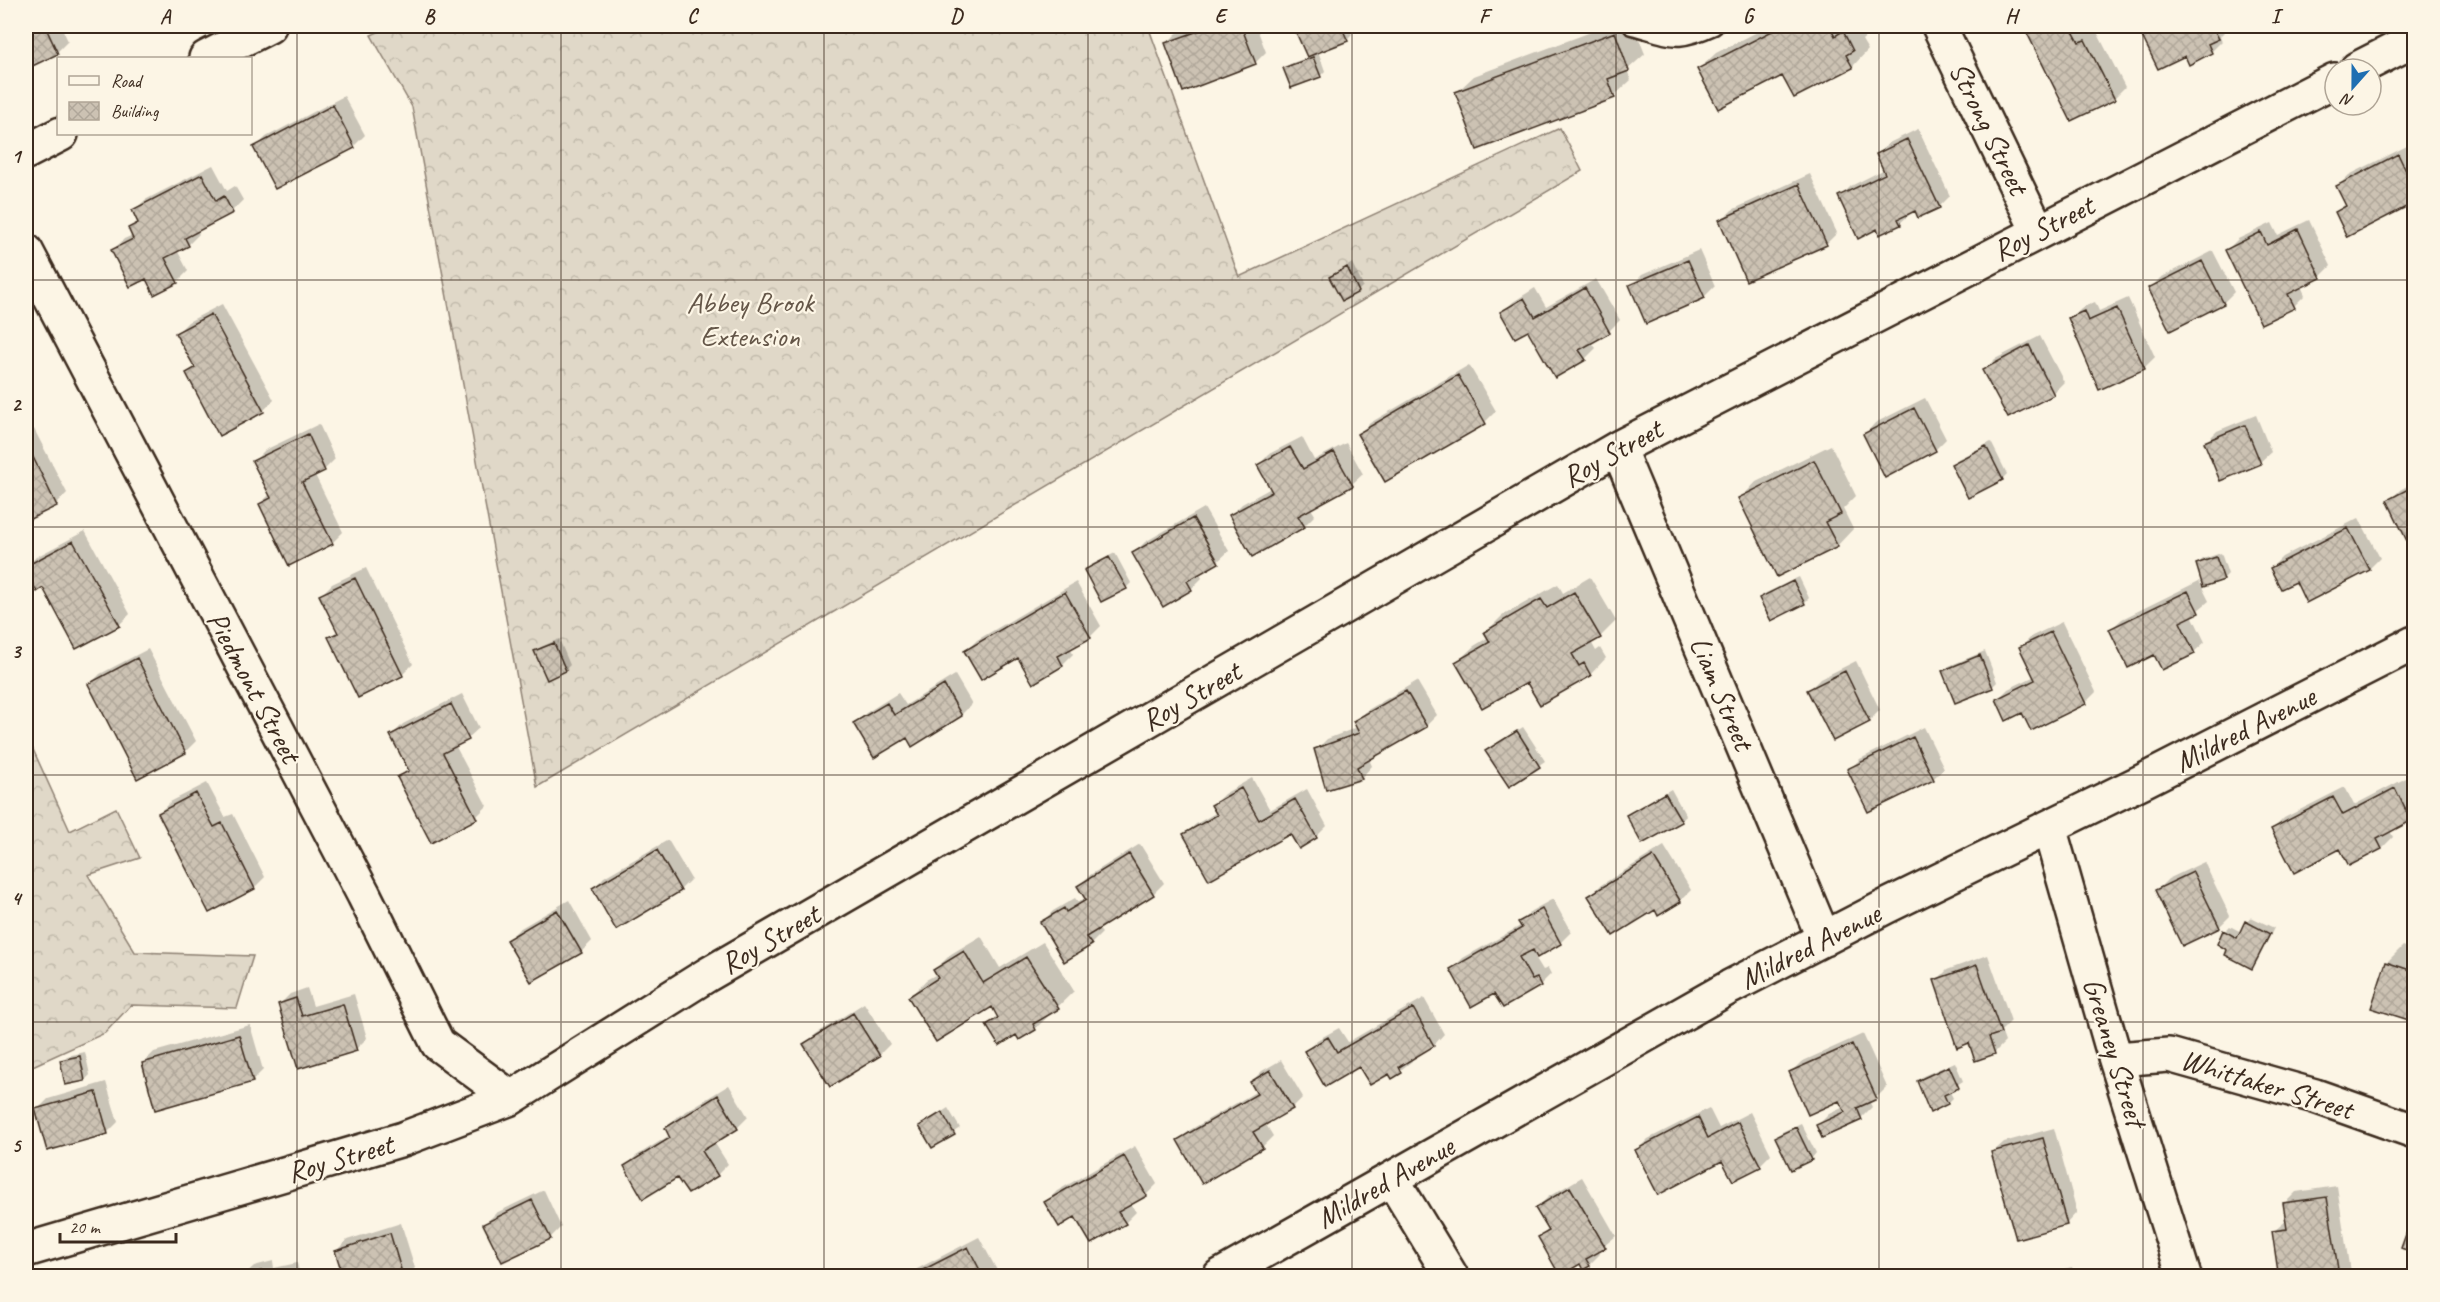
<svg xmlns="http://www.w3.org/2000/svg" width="2440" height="1302" font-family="Caveat,sans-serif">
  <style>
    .forest { fill: url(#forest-crowns); stroke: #8e8173; stroke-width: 1.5 }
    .shadow { fill: #0003 }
    .building { fill: url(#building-cross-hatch); stroke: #3b2a1e; stroke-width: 1.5 }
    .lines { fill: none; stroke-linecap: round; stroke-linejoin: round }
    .service-casing { stroke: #3b2a1e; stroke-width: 21 }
    .minor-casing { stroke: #3b2a1e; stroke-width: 38 }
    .service { stroke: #fcf5e5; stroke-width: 16 }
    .minor { stroke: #fcf5e5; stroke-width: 33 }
    .grid { fill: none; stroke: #3b2a1e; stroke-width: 1.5; stroke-opacity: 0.55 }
    .labels { text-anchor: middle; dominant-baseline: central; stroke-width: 4.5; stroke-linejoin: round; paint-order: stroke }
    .street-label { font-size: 30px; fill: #3b2a1e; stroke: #fcf5e5 }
    .park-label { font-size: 30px; fill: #645648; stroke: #fcf5e5 }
    .neatline { fill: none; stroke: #3b2a1e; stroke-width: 2 }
    .grid-label { font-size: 20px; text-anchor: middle; font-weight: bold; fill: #3b2a1e }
  </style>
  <defs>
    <pattern id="forest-crowns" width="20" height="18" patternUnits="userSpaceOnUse" patternTransform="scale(1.5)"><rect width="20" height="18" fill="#e0d8c8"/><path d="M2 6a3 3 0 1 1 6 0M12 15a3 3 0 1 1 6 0" fill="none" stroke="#c1baab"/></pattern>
    <pattern id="building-cross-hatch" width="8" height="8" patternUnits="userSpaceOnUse" patternTransform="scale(1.5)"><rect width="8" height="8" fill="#ccc2b3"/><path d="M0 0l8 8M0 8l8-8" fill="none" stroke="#b0a79a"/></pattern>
  </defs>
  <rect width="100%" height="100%" fill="#fcf5e5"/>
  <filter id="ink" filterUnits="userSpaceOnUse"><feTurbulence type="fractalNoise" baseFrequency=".0167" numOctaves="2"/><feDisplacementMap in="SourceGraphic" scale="12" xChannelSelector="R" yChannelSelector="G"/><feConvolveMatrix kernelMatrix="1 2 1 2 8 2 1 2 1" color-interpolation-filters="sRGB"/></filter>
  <g filter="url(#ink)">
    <path class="forest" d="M392 26H1148L1239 277 1560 128 1582 171 537 787 412 107 371 35Z
      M26 734 70 831 116 808 140 858 88 875 135 952 253 956 237 1008 131 1005 105 1033 26 1069Z"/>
    <path class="shadow" d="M26 26H61L68 41 57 52 26 67Z
      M1197 26H1256L1266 52 1255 63 1166 44 1177 33Z
      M1299 26H1348L1352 34 1347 39 1318 51 1325 71 1320 76 1285 69 1290 64 1309 57 1296 28Z
      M1607 26H1634L1645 54 1627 70 1631 80 1614 96 1457 92 1474 76Z
      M1769 26H1865L1869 34 1862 40 1868 50 1852 67 1783 74 1699 69 1716 53Z
      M2030 26H2086L2090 32 2096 30 2125 87 2114 98 2026 29Z
      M2138 26H2228L2229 27 2220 36 2222 41 2211 52 2190 63 2186 54 2158 67Z
      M344 96 365 135 354 146 255 148 266 137Z
      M1918 129 1950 196 1939 207 1916 209 1900 223 1878 227 1840 197 1851 186 1885 169 1878 154 1889 143Z
      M2409 145 2414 155V201L2348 235 2336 213 2346 203 2338 186 2349 175Z
      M213 165 227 191 235 186 243 200 232 211 197 230 199 234 188 245 177 250 188 271 177 282 147 277 113 250 124 239 133 235 130 229 139 220 134 211 145 200Z
      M1810 174 1837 233 1826 244 1721 221 1732 210Z
      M2309 220 2331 266 2320 277 2301 286 2305 295 2294 306 2227 250 2238 239 2272 223 2278 235Z
      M1699 250 1715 286 1704 297 1631 286 1642 275Z
      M2213 251 2234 292 2223 303 2150 289 2160 278Z
      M1352 263 1363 286 1358 291 1331 277Z
      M1596 279 1620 320 1609 331 1591 342 1596 348 1585 359 1502 313 1513 302 1535 288 1546 307Z
      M2128 298 2155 357 2144 368 2070 319 2081 308 2095 302 2099 311Z
      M222 304 274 400 263 411 188 374 195 366 177 333 188 322Z
      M2040 336 2064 382 2053 393 1984 370 1995 359Z
      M1469 365 1496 411 1485 422 1359 434 1370 423Z
      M1925 398 1946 439 1935 450 1865 434 1875 423Z
      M2256 415 2271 452 2260 462 2206 442 2217 431Z
      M319 424 335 459 324 470 315 475 343 532 332 543 260 504 270 494 254 461 265 450Z
      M34 429 67 493 56 504 26 519V433Z
      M1302 437 1314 460 1346 443 1363 474 1352 484 1310 507 1315 515 1304 526 1231 515 1242 504 1271 488 1259 465 1269 454Z
      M1991 442 2007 474 2002 479 1953 464 1958 459Z
      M1831 445 1856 496 1843 509 1853 529 1837 546 1740 499 1756 482Z
      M2414 482V536L2408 539 2389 501 2400 490Z
      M1204 508 1229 551 1218 561 1199 572 1202 578 1191 589 1164 605 1134 553 1145 542Z
      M2359 518 2380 558 2369 569 2296 580 2271 568 2282 557Z
      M85 531 130 614 119 625 43 586 38 590 26 567 36 557Z
      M1115 553 1131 583 1126 588 1086 570 1091 565Z
      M2221 553 2228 574 2223 579 2197 564 2203 559Z
      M366 568 413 664 402 675 330 637 338 630 321 595 332 584Z
      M1590 577 1616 621 1600 637 1591 642 1596 651 1600 648 1606 658 1590 675 1527 681 1457 662 1474 646 1489 637 1486 632 1502 616 1558 584 1563 593Z
      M1799 577 1809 598 1804 603 1761 598 1766 593Z
      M2199 581 2209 601 2192 615 2205 642 2194 652 2155 653 2111 629 2122 619Z
      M1076 582 1101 626 1090 637 1070 648 1073 654 1062 665 1033 682 1019 656 966 651 977 640Z
      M2062 622 2096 692 2085 703 2023 711 1997 700 2008 689 2035 676 2021 647 2032 636Z
      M559 639 570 665 565 670 536 652 541 647Z
      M148 649 196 741 185 752 89 685 100 674Z
      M1985 651 1997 682 1992 687 1944 671 1949 666Z
      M1856 661 1880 710 1869 721 1809 690 1820 679Z
      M955 675 972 704 961 715 907 736 855 723 866 713 898 693 906 705Z
      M1417 681 1437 715 1426 726 1369 759 1372 766 1362 777 1327 788 1316 750 1327 739 1358 727 1355 722 1366 711Z
      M462 694 479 728 468 738 455 745 487 806 476 817 399 778 409 767 392 735 403 724Z
      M1523 727 1545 761 1509 785 1487 751Z
      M1924 727 1944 768 1933 779 1849 770 1860 759Z
      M1252 778 1270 810 1307 789 1327 826 1316 837 1299 847 1291 832 1185 834 1196 824 1217 812 1213 805 1224 794Z
      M2406 778 2414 795V816L2390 831 2393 837 2382 848 2350 864 2341 847 2273 829 2284 818 2345 787 2354 805Z
      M207 783 225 817 233 814 265 877 254 888 159 813 170 802Z
      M1671 789 1686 816 1681 821 1628 815Z
      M668 840 691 879 680 890 594 888 604 877Z
      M1140 844 1164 883 1153 894 1098 928 1102 933 1091 944 1042 922 1053 911 1075 898 1078 902 1086 898 1079 886 1090 875Z
      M1664 846 1691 890 1680 901 1659 914 1655 908 1590 896 1601 885Z
      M2204 862 2230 916 2219 927 2157 890 2168 879Z
      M1553 899 1571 932 1560 943 1535 957 1543 970 1548 968 1551 974 1540 985 1495 992 1452 969 1463 958 1522 925 1520 922 1531 911Z
      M569 900 592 941 581 952 531 980 508 940 519 929Z
      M2251 917 2274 928 2257 962 2252 967 2229 949 2225 931 2230 926 2241 932Z
      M981 936 1000 968 1043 942 1074 991 1035 1029 1020 1038 1017 1033 988 1025 998 1015 992 1005 910 997 926 980 937 974 935 970 951 954Z
      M2403 946 2414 950V1036L2409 1034 2414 1020 2387 962Z
      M1988 955 2011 1021 2001 1031 2005 1042 1994 1053 1970 1042 1936 981 1947 970Z
      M307 988 313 1006 354 994 367 1038 356 1049 279 1005 290 994Z
      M1424 998 1444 1034 1434 1045 1411 1058 1412 1061 1392 1077 1390 1072 1306 1051 1317 1040 1339 1028 1348 1042Z
      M864 1003 890 1044 879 1055 805 1045 816 1034Z
      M250 1025 263 1070 252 1081 143 1063 154 1052Z
      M1863 1034 1887 1087 1876 1098 1869 1101 1872 1107 1861 1118 1818 1125 1829 1114 1844 1107 1840 1099 1791 1072 1801 1062Z
      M85 1052 90 1075 85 1080 62 1061 67 1056Z
      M1281 1060 1303 1097 1292 1108 1265 1123 1273 1136 1262 1147 1179 1141 1190 1130 1257 1091 1251 1082 1262 1071Z
      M1955 1062 1963 1081 1949 1090 1953 1098 1948 1103 1918 1081 1923 1076Z
      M106 1082 118 1122 107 1133 37 1110 48 1099Z
      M729 1085 748 1117 737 1128 714 1142 728 1164 717 1175 678 1176 626 1166 636 1156 670 1135 666 1128 677 1117Z
      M948 1108 960 1128 932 1146 921 1126Z
      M1709 1108 1719 1128 1750 1112 1771 1154 1760 1165 1733 1179 1723 1159 1637 1150 1648 1139Z
      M1801 1123 1816 1153 1811 1159 1776 1137 1782 1132Z
      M2054 1128 2077 1212 2067 1223 1993 1152 2004 1142Z
      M1135 1146 1157 1184 1146 1195 1130 1203 1136 1212 1125 1223 1076 1215 1046 1202 1057 1191Z
      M1582 1177 1616 1236 1598 1251 1600 1254 1589 1265 1580 1262 1540 1238 1549 1228 1537 1208 1548 1197Z
      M2337 1186 2350 1272 2346 1276H2311L2309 1266 2274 1231 2287 1220 2285 1203 2296 1192Z
      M544 1190 561 1227 550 1238 485 1224 496 1213Z
      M401 1223 415 1268 406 1276H344L336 1251 347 1240Z
      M979 1237 1000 1276H910L917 1269Z
      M273 1261 274 1268 297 1263 300 1276H243L254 1266Z
      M2072 1267 2075 1276H2035Z"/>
    <path class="building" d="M26 26H45L58 54 26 69Z
      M1212 26H1241L1256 64 1183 92 1165 43Z
      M1300 26H1341L1348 41 1307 57 1294 28Z
      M1782 26H1830L1835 36 1843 31 1853 51 1846 55 1853 68 1794 98 1782 76 1718 109 1697 69Z
      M2032 26H2070L2079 42 2085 40 2115 100 2071 121 2025 29Z
      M2137 26H2212L2219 39 2208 44 2212 53 2189 65 2185 56 2158 69Z
      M1615 32 1629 71 1608 79 1615 98 1477 150 1455 92Z
      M1313 57 1321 77 1291 88 1283 68Z
      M333 105 355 148 275 189 253 147Z
      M1907 139 1940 208 1918 218 1915 211 1898 219 1901 225 1879 235 1877 229 1858 239 1838 196 1885 174 1876 154Z
      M2398 154 2414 188V203L2347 237 2335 212 2346 206 2336 186Z
      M202 174 216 201 224 196 233 213 185 238 189 246 165 258 178 283 154 295 146 279 130 287 111 250 133 239 128 228 138 223 132 210Z
      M1799 184 1827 245 1746 281 1719 220Z
      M2298 229 2321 278 2288 294 2295 308 2261 324 2225 250 2261 232 2267 245Z
      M1688 260 1705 298 1646 324 1629 285Z
      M2202 261 2224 304 2170 331 2148 288Z
      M1347 267 1359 292 1342 301 1329 277Z
      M1585 288 1610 333 1579 350 1586 360 1555 378 1528 331 1515 338 1500 312 1524 298 1535 317Z
      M2117 308 2145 369 2099 390 2068 318 2084 311 2088 321Z
      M211 314 264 412 219 436 186 373 195 368 175 333Z
      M2029 345 2054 395 2008 418 1982 370Z
      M1458 375 1486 424 1385 482 1357 434Z
      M1914 408 1936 451 1885 478 1863 434Z
      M2245 425 2261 464 2220 481 2204 442Z
      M308 434 325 471 302 482 333 544 289 566 259 504 271 498 252 461Z
      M26 443 57 506 26 521Z
      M1986 446 2003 480 1968 498 1951 464Z
      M1290 447 1303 469 1334 452 1353 486 1298 516 1305 527 1252 557 1229 515 1272 492 1257 465Z
      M1814 460 1841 514 1825 522 1838 547 1777 577 1738 498Z
      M2414 486V538L2407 541 2387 500Z
      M1193 518 1219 563 1187 581 1192 590 1163 607 1132 553Z
      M2348 528 2370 570 2306 603 2296 582 2281 589 2270 568Z
      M73 541 120 626 76 649 43 588 37 592 26 571V566Z
      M1109 557 1127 589 1101 602 1084 570Z
      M2216 557 2224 580 2203 587 2196 564Z
      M355 578 403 676 358 698 328 637 338 633 319 595Z
      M1793 581 1805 604 1771 621 1759 598Z
      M2188 591 2199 613 2180 622 2195 654 2162 670 2154 655 2128 668 2109 629Z
      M1065 592 1091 638 1058 656 1063 666 1033 684 1018 658 981 680 964 651Z
      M1574 592 1601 638 1572 654 1579 666 1584 663 1591 676 1540 705 1527 683 1482 708 1455 662 1490 642 1484 632 1541 599 1547 608Z
      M2051 632 2086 704 2031 731 2022 713 2006 721 1996 699 2035 680 2019 647Z
      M554 643 566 671 547 680 534 651Z
      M1980 655 1993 688 1955 703 1942 671Z
      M137 658 186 753 137 779 88 684Z
      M1845 671 1870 722 1833 741 1807 690Z
      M944 685 962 716 912 747 907 738 874 758 853 723 887 703 894 715Z
      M1406 691 1427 727 1357 767 1362 779 1326 790 1314 749 1359 733 1353 721Z
      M451 704 469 740 443 753 477 819 431 843 397 777 409 771 390 735Z
      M1517 731 1540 767 1509 787 1485 751Z
      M1913 737 1934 780 1868 812 1847 769Z
      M1241 788 1259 820 1295 799 1317 838 1299 849 1290 834 1209 880 1183 834 1217 815 1211 805Z
      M2395 788 2411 821 2377 839 2382 849 2349 866 2340 849 2294 873 2271 829 2333 797 2343 815Z
      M196 793 214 827 222 823 255 889 209 913 158 813Z
      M1665 793 1682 822 1642 844 1626 815Z
      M657 850 681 891 616 930 592 888Z
      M1129 854 1154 895 1086 937 1092 945 1064 962 1040 922 1064 908 1066 912 1086 900 1077 886Z
      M1653 856 1681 902 1658 916 1655 910 1613 936 1588 896Z
      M2193 872 2220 928 2182 946 2155 890Z
      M1542 909 1561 944 1537 958 1533 950 1519 957 1532 980 1537 978 1541 986 1503 1008 1494 994 1471 1007 1450 969 1522 928 1518 922Z
      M557 910 582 953 531 982 506 940Z
      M2245 921 2270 934 2252 969 2225 955 2227 950 2217 944 2223 930 2237 938Z
      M964 951 983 983 1026 957 1059 1009 1033 1024 1036 1030 1019 1040 1016 1035 999 1046 986 1025 998 1018 992 1007 936 1042 908 997 938 978 933 970Z
      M2386 962 2413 971 2410 982 2414 983V1037L2407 1035 2412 1021 2371 1008Z
      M1977 965 2001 1033 1989 1037 1995 1054 1975 1061 1969 1043 1957 1048 1934 980Z
      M296 998 302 1016 343 1004 357 1051 298 1069 278 1004Z
      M1413 1008 1434 1046 1399 1067 1402 1073 1392 1079 1389 1074 1370 1085 1359 1067 1325 1087 1304 1051 1328 1037 1337 1052Z
      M853 1013 880 1056 830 1087 803 1044Z
      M239 1035 253 1082 155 1110 142 1063Z
      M1852 1044 1877 1099 1857 1108 1862 1120 1822 1138 1816 1125 1845 1112 1839 1101 1808 1115 1789 1072Z
      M80 1056 85 1081 65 1085 60 1060Z
      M1949 1066 1959 1088 1944 1095 1948 1104 1930 1113 1917 1081Z
      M1270 1070 1293 1109 1253 1132 1263 1148 1202 1184 1177 1140 1257 1094 1250 1082Z
      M96 1092 108 1134 47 1151 35 1109Z
      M718 1095 738 1129 702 1151 718 1176 688 1194 677 1178 643 1199 624 1166 670 1138 665 1128Z
      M942 1112 955 1135 932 1148 919 1126Z
      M1698 1117 1708 1138 1738 1122 1761 1167 1733 1181 1722 1161 1658 1195 1635 1150Z
      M1796 1127 1812 1160 1791 1170 1775 1137Z
      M2043 1138 2067 1225 2016 1239 1991 1152Z
      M1124 1156 1147 1196 1118 1212 1126 1224 1091 1244 1075 1217 1059 1227 1044 1202Z
      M1570 1187 1606 1248 1586 1259 1590 1266 1583 1270 1580 1264 1560 1276 1538 1237 1549 1231 1535 1208Z
      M2327 1197 2339 1276H2309L2308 1267 2278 1272 2272 1231 2287 1229 2283 1203Z
      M532 1200 551 1239 502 1262 483 1224Z
      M2414 1212V1253L2401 1248Z
      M390 1233 403 1276H343L335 1251Z
      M968 1247 983 1276H911Z
      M262 1271 263 1276H241Z"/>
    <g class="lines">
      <defs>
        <path id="service" d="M1632 26C1673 36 1674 44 1714 26"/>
        <path id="minor" d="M1939 26 2038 231
          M206 58 269 26
          M2357 69 2414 40
          M26 152 61 134
          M26 251 364 895 438 1044 511 1098
          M1618 448 1824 939
          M2049 827 2111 1044 2184 1276
          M2116 1059 2169 1055 2315 1096 2414 1131
          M1392 1179 1451 1276
          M26 1250 403 1139 511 1098 707 975 1618 448 2335 80
          M1220 1276 1730 987 1885 907 2145 780 2414 643"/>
      </defs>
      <use href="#service" class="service-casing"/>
      <use href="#minor" class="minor-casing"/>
      <use href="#service" class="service"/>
      <use href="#minor" class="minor"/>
    </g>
  </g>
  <path class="grid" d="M297 26V1276M561 26V1276M824 26V1276M1088 26V1276M1352 26V1276M1616 26V1276M1879 26V1276M2143 26V1276M26 280H2414M26 527H2414M26 775H2414M26 1022H2414"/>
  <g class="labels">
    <g class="street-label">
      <text transform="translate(1989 128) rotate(64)">Strong Street</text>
      <text transform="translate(2043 228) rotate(-27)">Roy Street</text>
      <text transform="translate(1612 453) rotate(-29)">Roy Street</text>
      <text transform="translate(254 687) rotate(62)">Piedmont Street</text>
      <text transform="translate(1722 693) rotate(67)">Liam Street</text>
      <text transform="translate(1191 696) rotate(-30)">Roy Street</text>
      <text transform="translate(2245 729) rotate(-27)">Mildred Avenue</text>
      <text transform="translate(770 939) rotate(-30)">Roy Street</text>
      <text transform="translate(1810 946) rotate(-27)">Mildred Avenue</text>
      <text transform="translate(2115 1052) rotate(73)">Greaney Street</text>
      <text transform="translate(2267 1084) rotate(17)">Whittaker Street</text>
      <text transform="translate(340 1158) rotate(-16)">Roy Street</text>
      <text transform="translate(1385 1182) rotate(-30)">Mildred Avenue</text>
    </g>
    <g class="park-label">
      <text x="750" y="302">Abbey Brook<tspan x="750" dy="34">Extension</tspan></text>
    </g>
  </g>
  <rect width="2440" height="1302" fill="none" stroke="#fcf5e5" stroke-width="66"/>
  <rect x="57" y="57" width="195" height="78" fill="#fcf5e5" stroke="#afa495" stroke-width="1.5"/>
  <rect x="69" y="76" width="30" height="9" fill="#fcf5e5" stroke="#afa495" stroke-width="1.5"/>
  <text x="111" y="87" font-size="18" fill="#3b2a1e">Road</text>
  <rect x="69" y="102" width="30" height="18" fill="url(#building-cross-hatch)" stroke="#afa495" stroke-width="1.5"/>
  <text x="111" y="117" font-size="18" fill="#3b2a1e">Building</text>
  <g transform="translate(2353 87) rotate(201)"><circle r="28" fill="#fcf5e5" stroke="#afa495" stroke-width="1.5"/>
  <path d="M0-4.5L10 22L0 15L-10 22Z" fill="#1f6fb2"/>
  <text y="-9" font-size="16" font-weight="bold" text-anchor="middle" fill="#3b2a1e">N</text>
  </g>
  <path d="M60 1233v9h116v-9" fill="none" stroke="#3b2a1e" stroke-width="3"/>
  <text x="69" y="1233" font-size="18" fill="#3b2a1e" stroke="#fcf5e5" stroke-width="4.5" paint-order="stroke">20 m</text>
  <rect x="33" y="33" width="2374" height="1236" class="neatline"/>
  <g class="grid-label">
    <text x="165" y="23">A</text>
    <text x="429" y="23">B</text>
    <text x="692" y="23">C</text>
    <text x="956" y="23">D</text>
    <text x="1220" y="23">E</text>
    <text x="1484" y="23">F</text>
    <text x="1748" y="23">G</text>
    <text x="2011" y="23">H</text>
    <text x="2275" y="23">I</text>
    <text x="16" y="163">1</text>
    <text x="16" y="411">2</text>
    <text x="16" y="658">3</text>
    <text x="16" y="905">4</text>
    <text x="16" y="1152">5</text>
  </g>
</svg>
